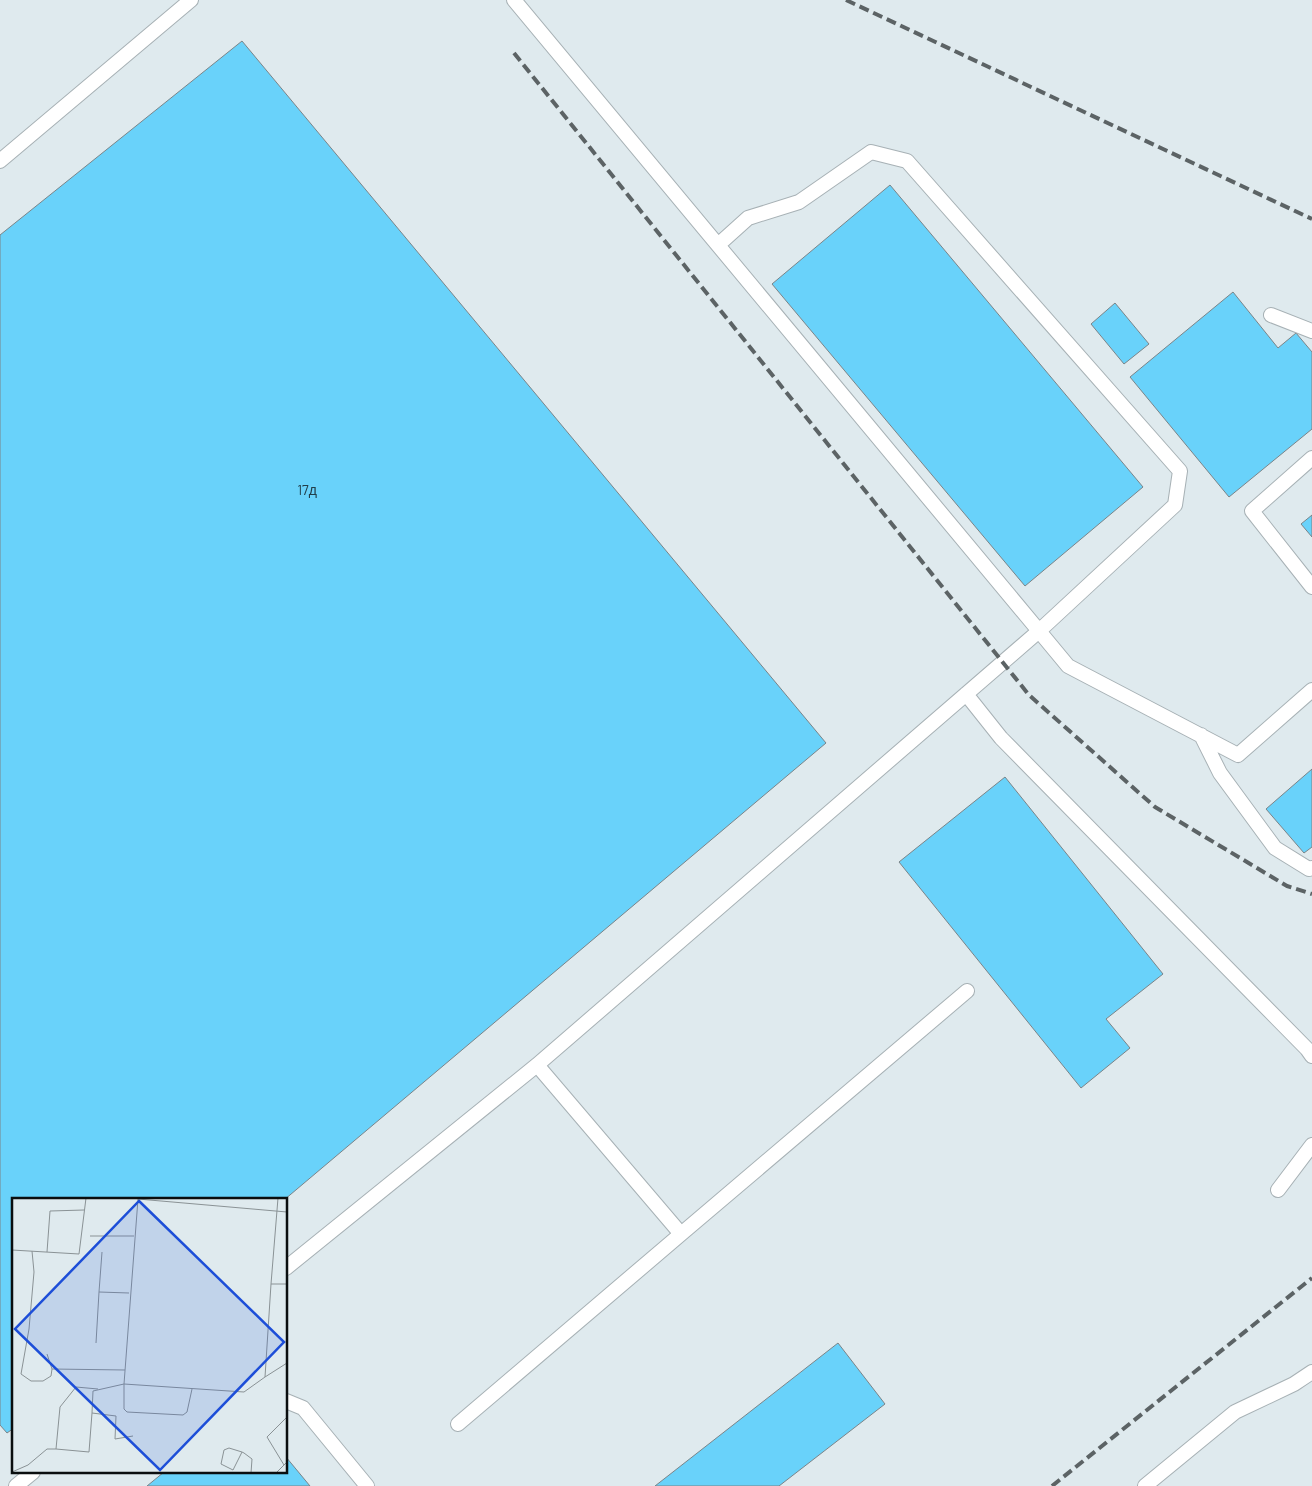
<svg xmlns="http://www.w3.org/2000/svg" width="1312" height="1486" font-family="Barlow,sans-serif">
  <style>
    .building { fill: #69d2fa; stroke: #7b8488 }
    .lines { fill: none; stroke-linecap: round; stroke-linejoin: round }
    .lane-casing { stroke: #a7b1b5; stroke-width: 16 }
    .lane { stroke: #fff; stroke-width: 14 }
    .rail { stroke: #5c6365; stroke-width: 4; stroke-dasharray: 10 5; stroke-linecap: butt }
    .labels { text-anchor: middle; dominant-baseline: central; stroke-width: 4; stroke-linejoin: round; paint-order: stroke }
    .number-label { font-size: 14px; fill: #223f4a }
    .inset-road { fill: none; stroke: #8a9295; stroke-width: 1 }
    .view { fill: #1d4ed8; fill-opacity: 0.15; stroke: #1d4ed8; stroke-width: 2.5 }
    .inset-edge { fill: none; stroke: #0a0e0f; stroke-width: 2.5 }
  </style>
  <rect width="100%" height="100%" fill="#dfeaee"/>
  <path class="building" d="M242 41 826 743 284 1200H14V1428L7 1433 0 1425V235Z
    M890 185 1143 487 1025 586 772 284Z
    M1233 292 1278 348 1296 333 1312 352V429L1229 497 1130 377Z
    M1115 303 1149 344 1124 364 1091 324Z
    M1312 515V537L1301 524Z
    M1312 769V847L1304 853 1266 809Z
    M1005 777 1163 974 1106 1019 1130 1048 1081 1088 899 862Z
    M838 1343 885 1404 779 1486H655Z
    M286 1457 310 1486H147L164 1472H286Z"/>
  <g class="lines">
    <defs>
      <path id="lane" d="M514 0 1039 631 1175 505 1180 471 907 161 871 152 799 202 748 218 718 245
        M0 161 191 0
        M1271 315 1312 331
        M1312 458 1252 511 1312 587
        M966 694 1001 738 1307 1049 1312 1056
        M1201 735 1220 773 1275 848 1309 869 1312 868
        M537 1065 681 1234 967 991
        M1278 1190 1312 1145
        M286 1268 537 1065 1039 631 1068 666 1238 755 1312 690
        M286 1401 303 1408 367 1486
        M458 1424 681 1234
        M16 1486 33 1472
        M1145 1486 1235 1412 1294 1384 1312 1372"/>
    </defs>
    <use href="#lane" class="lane-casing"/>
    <use href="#lane" class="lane"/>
    <path class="rail" d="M846 0 1312 219
      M514 53 1029 695 1155 807 1287 886 1312 894
      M1052 1486 1312 1278"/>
  </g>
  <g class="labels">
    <g class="number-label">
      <text x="307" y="489">17д</text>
    </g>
  </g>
  <g transform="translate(12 1198)">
    <rect width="275" height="275" fill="#dfeaee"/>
    <path class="inset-road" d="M266 0 259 86H275M78 38H122M0 52 67 56 74 0M20 53 22 74 17 131 9 176 19 183H31L39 178 40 171M35 54 38 13 72 12M259 86 253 179 275 165M87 94 90 54M84 145 87 94 117 95M35 156 40 171 113 172M180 191 175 214 171 217 115 214 112 211V186L232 194 253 179M80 215 77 254 44 251 48 209 64 189 86 191M121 238 103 241 104 218 80 215 81 193 112 186 126 1 275 14M230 254 221 272 209 266 212 252 217 250 230 254 232 255 240 261 239 275M272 267 255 239 275 219M0 274 16 267 35 251H44M264 275 275 264"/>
    <path class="view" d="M127 3 272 144 148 272 3 131Z"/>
    <rect width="275" height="275" class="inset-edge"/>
  </g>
</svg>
